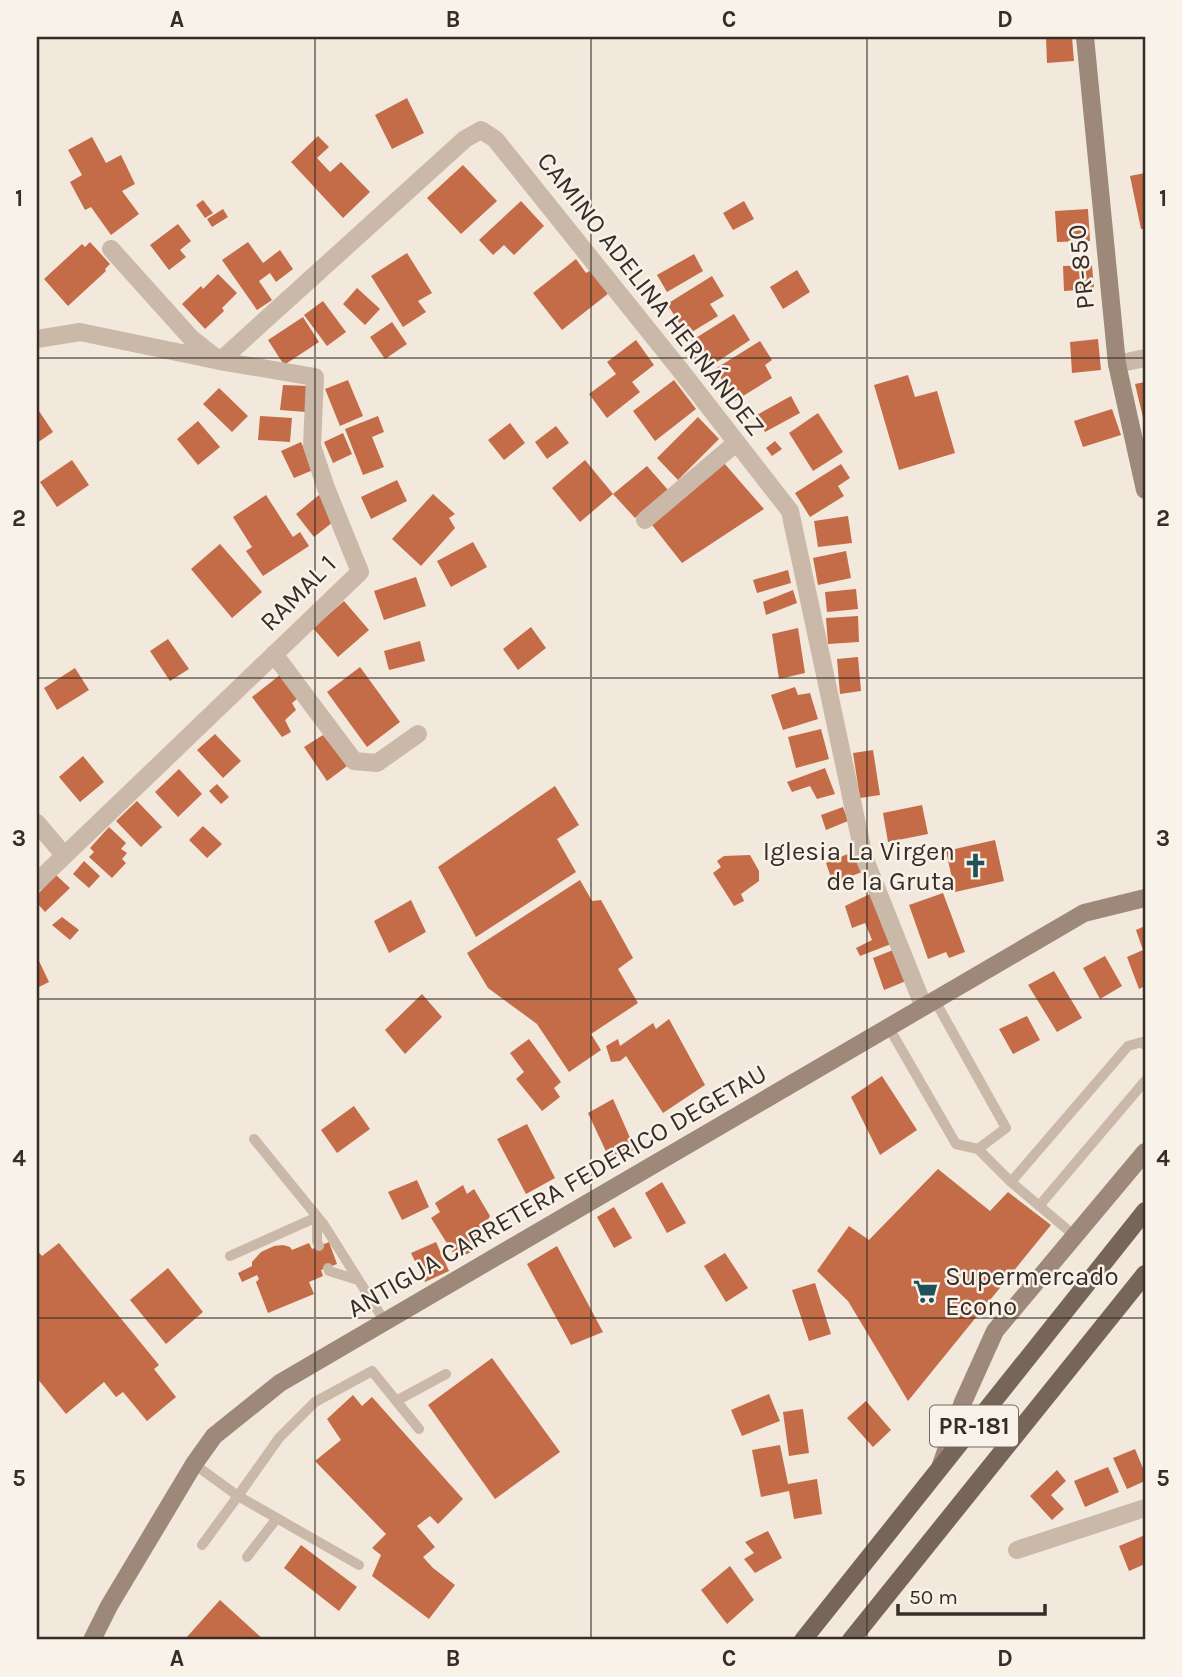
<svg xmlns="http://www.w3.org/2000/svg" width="1182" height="1677" font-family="Karla,sans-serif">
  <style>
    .building { fill: #c46b48 }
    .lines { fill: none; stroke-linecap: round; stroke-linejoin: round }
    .lane { stroke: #cab9a8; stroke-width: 10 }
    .street { stroke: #cab9a8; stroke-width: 18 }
    .secondary { stroke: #9d8879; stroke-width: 18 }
    .primary { stroke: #786559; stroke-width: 18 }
    .grid { fill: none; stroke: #372d28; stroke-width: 2; stroke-opacity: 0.55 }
    .labels { text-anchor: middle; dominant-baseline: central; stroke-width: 5; stroke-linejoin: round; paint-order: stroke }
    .shield { fill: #f9f2e9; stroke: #716862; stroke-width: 2 }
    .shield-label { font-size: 24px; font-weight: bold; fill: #372d28 }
    .street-label { font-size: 26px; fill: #372d28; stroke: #f9f2e9 }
    .poi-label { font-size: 26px; fill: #372d28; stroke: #f9f2e9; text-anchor: end }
    .neatline { fill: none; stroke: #372d28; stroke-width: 2.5 }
    .grid-label { font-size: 23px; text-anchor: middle; font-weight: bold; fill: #372d28 }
  </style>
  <rect width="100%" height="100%" fill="#f2e8dc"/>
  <path class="building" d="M1046 37H1072L1074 61 1047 63Z
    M407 98 424 133 392 149 375 115Z
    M318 136 329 147 317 158 330 172 341 162 370 192 343 218 291 162Z
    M92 137 106 163 121 155 135 184 122 191 139 214 111 235 91 207 85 210 70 182 82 175 68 150Z
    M463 165 497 201 461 234 427 198Z
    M1145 173V229H1141L1130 176Z
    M203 200 213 213 205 218 196 205Z
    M521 201 544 226 514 255 504 245 493 255 479 240Z
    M744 201 754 219 733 230 723 213Z
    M223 209 228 217 212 227 207 219Z
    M1088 209 1090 241 1057 242 1055 211Z
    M178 224 191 241 180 250 186 257 169 270 150 245Z
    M90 242 110 264 105 269 106 271 68 306 44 279 82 244 85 247Z
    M248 242 263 263 280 250 293 269 276 282 270 273 259 281 272 300 257 310 222 260Z
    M407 253 432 293 418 301 426 312 403 327 371 276Z
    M694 254 703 271 667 292 657 275Z
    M576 259 586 273 591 270 609 293 562 330 533 293Z
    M1092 265 1094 289 1064 291 1063 266Z
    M797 270 810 292 783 309 770 287Z
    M218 274 237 293 222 308 224 311 205 329 182 304 201 286 203 289Z
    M712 276 724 296 710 304 718 316 687 335 667 304Z
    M357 288 380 309 365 325 343 304Z
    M323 301 346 332 327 346 304 315Z
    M734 314 750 340 708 368 691 341Z
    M303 317 319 342 284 365 268 340Z
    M392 322 407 344 385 359 370 337Z
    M1098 339 1101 370 1072 373 1070 342Z
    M636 340 654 365 632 382 640 392 607 418 589 394 616 374 607 362Z
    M760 341 772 360 765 365 772 378 735 401 715 369Z
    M908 375 915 397 937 391 955 453 899 470 874 385Z
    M348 380 363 416 340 426 325 389Z
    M674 380 696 409 655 441 633 411Z
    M1145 382V422H1144L1135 384Z
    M283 385 308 386 306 412 280 410Z
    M219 388 248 416 232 432 203 404Z
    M791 396 800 413 765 432 755 416Z
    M37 408 53 432 37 443Z
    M1112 409 1121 435 1083 447 1074 421Z
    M818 413 843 452 813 471 789 433Z
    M260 416 292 418 290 442 258 440Z
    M378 416 384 432 372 437 384 467 363 475 345 429Z
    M698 417 719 439 678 480 657 458Z
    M198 421 220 447 198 465 177 439Z
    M510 423 525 443 504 460 488 440Z
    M556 426 569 443 547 459 535 442Z
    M343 433 352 454 333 463 324 442Z
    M775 441 782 449 772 456 766 448Z
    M301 442 313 470 294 478 281 451Z
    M72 460 89 485 57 507 40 482Z
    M585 460 613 494 580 522 552 488Z
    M724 463 764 509 682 563 652 525Z
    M841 464 850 478 838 486 844 496 810 517 795 493Z
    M647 466 668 490 635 518 613 494Z
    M397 480 407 501 371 519 361 497Z
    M433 494 455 514 449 518 455 528 421 566 392 539Z
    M266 495 293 537 300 532 309 546 263 576 246 551 252 547 233 517Z
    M319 495 338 518 314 537 296 514Z
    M848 516 852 543 818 547 814 521Z
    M473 542 487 567 451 587 437 561Z
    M220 544 262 592 232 618 191 569Z
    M846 551 851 578 818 585 813 558Z
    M788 570 791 583 757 593 753 580Z
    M416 577 426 606 384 620 374 591Z
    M856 589 858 609 827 612 825 592Z
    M793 590 797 603 766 615 763 602Z
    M344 601 369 630 338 657 313 628Z
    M858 616 859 642 828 644 826 618Z
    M531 627 546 648 518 670 503 649Z
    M798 628 805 673 779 679 772 634Z
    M168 639 189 669 170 681 150 651Z
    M420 641 425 661 389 670 384 651Z
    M858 657 861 691 840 694 837 659Z
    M360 667 400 722 367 747 327 692Z
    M75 668 89 690 57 710 44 688Z
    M280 675 298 698 292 703 296 710 285 720 291 732 282 737 252 697Z
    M795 687 798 695 810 693 818 719 783 730 771 695Z
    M821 729 829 759 796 768 788 737Z
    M215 734 241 761 223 778 197 750Z
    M323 735 347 766 327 781 304 747Z
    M873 750 880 795 860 798 853 753Z
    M83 756 104 782 80 802 59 777Z
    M825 768 835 794 817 799 810 786 792 792 787 782Z
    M179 769 202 794 178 817 155 792Z
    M217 784 229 797 221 804 209 791Z
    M555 786 579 825 557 839 576 872 476 937 438 867Z
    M137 801 162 827 141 847 116 821Z
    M922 805 928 834 888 842 883 813Z
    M843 807 848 821 826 830 821 815Z
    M203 826 222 844 207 858 189 840Z
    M109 827 126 843 121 849 127 853 122 859 126 863 112 878 89 857 94 852 90 848Z
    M995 840 1004 881 955 892 946 851Z
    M855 851 862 872 833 883 826 863Z
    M750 855 759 871V881L741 894 744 901 734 906 713 873 721 867 717 861 724 856Z
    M84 861 100 876 89 888 73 874Z
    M56 875 70 888 45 912 37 903V895Z
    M580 880 592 901 601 900 633 958 618 969 638 1003 591 1034 601 1050 569 1072 537 1024 488 988 467 953Z
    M872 893 891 944 860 956 856 948 872 940 865 923 852 928 845 906Z
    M943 893 965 952 949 958 946 952 928 959 909 905Z
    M411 900 426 932 389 953 374 921Z
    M62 917 79 930 70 940 52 925Z
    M1145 926V986L1139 989 1127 957 1143 950 1136 930Z
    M893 950 906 981 884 990 873 958Z
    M1105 956 1122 986 1100 999 1083 968Z
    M39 961 49 982 37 988V962Z
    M1054 971 1082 1018 1057 1032 1028 985Z
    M422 994 442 1017 405 1054 385 1030Z
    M1027 1016 1040 1040 1013 1054 999 1029Z
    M669 1019 705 1085 663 1113 626 1056 620 1061 611 1062 606 1046 618 1039 620 1046 653 1023 656 1029Z
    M529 1039 561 1082 554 1088 560 1097 542 1111 516 1079 524 1072 510 1053Z
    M882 1076 917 1130 880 1155 851 1097Z
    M613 1099 635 1149 610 1160 588 1113Z
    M354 1106 370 1129 337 1153 321 1130Z
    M527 1124 555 1178 526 1194 497 1139Z
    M938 1169 990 1211 1008 1192 1051 1225 908 1401 848 1301 817 1271 849 1226 869 1240Z
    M417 1180 429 1207 402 1220 388 1192Z
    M662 1182 686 1223 667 1233 645 1193Z
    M463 1185 467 1194 474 1189 490 1216 471 1252 457 1259 431 1218 440 1212 435 1203Z
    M614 1207 632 1238 614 1248 597 1217Z
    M329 1242 337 1264 321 1270 323 1276 309 1282 314 1294 268 1313 256 1282 259 1279 257 1275 242 1282 238 1273 252 1266V1262L261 1252 274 1246 283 1245 290 1247 292 1250 309 1243 312 1249Z
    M436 1242 449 1271 425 1282 411 1253Z
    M59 1243 159 1365 154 1369 176 1397 147 1421 123 1392 116 1397 104 1382 66 1414 37 1378V1250L42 1256Z
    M557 1246 603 1332 571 1345 527 1264Z
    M725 1253 748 1288 726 1302 704 1266Z
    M168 1268 203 1312 166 1344 130 1300Z
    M815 1283 831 1334 809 1341 792 1290Z
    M492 1358 560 1452 495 1499 428 1405Z
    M769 1394 780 1421 742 1436 731 1410Z
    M353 1395 362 1406 372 1397 463 1499 438 1524 430 1516 417 1526 435 1547 423 1557 433 1568 455 1585 429 1619 372 1576 381 1555 372 1548 386 1534 315 1461 341 1440 327 1419Z
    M866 1401 891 1430 873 1447 847 1418Z
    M803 1409 809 1453 789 1456 783 1412Z
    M780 1445 788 1484 817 1479 822 1514 794 1519 789 1491 761 1497 752 1450Z
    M1135 1449 1145 1473V1481L1127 1489 1113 1458Z
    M1108 1467 1119 1492 1085 1507 1074 1481Z
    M1057 1470 1066 1481 1051 1495 1064 1509 1052 1520 1030 1496Z
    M768 1531 782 1558 755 1573 744 1559 754 1553 745 1542Z
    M1145 1535V1564L1129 1571 1119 1546Z
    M301 1545 357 1587 339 1611 284 1568Z
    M730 1566 754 1600 727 1624 701 1590Z
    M220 1600 264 1640H188L186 1638Z"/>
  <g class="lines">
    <path class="lane" d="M888 1026 956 1144 978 1149 1006 1128 934 999
      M254 1139 324 1225 385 1322
      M978 1149 1011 1182 1075 1236
      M1011 1182 1128 1046 1142 1042 1145 1045
      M1039 1206 1145 1081
      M230 1256 317 1217V1241L319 1246
      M328 1268 329 1271 358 1280
      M396 1401 446 1374
      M194 1464 238 1496 279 1438 315 1402 372 1371 419 1429
      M202 1545 238 1496 359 1565
      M247 1557 277 1518"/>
    <path class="street" d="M37 339 80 332 220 361 465 139 481 130 495 139 681 371 790 511 864 857 923 1005
      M1117 364 1145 358
      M645 520 736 443
      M274 654 354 761 377 763 418 734
      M37 823 64 855
      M37 882 360 572 326 488 312 446 315 377 220 361 191 338 111 249
      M1017 1550 1145 1508"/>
    <path class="secondary" d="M1085 37 1117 364 1145 490
      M941 1465 963 1402 995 1331 1145 1152
      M92 1640 109 1606 194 1464 214 1436 280 1383 1084 913 1145 898"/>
    <path class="primary" d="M803 1640 1145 1211
      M851 1640 1145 1274"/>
  </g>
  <path class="grid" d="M315 37V1640M591 37V1640M867 37V1640M37 358H1145M37 678H1145M37 999H1145M37 1318H1145"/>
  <defs>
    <symbol id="church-bare" viewBox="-9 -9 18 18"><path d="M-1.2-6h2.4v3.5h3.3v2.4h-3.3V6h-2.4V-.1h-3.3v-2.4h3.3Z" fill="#1e5258" stroke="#f9f2e9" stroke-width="2.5" paint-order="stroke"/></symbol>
    <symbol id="supermarket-bare" viewBox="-9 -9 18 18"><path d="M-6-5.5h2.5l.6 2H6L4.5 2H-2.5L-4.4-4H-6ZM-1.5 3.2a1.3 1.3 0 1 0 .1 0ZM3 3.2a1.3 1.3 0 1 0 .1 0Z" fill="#1e5258" stroke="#f9f2e9" stroke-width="2.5" paint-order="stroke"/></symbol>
  </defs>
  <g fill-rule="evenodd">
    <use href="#church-bare" x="958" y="848" width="35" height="35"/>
    <use href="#supermarket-bare" x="908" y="1274" width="35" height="35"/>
  </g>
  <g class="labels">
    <rect class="shield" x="930" y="1405.5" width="88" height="41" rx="5"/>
    <g class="shield-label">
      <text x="974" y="1426">PR-181</text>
    </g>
    <g class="street-label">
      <text transform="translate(1081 267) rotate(-96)">PR-850</text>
      <text transform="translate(651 294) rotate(52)">CAMINO ADELINA HERNÁNDEZ</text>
      <text transform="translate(298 593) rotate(-45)">RAMAL 1</text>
      <text transform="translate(557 1191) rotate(-30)">ANTIGUA CARRETERA FEDERICO DEGETAU</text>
    </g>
    <g class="poi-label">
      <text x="955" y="851">Iglesia La Virgen<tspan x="955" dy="30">de la Gruta</tspan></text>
      <text x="945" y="1276" text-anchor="start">Supermercado<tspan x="945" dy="30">Econo</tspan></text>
    </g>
  </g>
  <rect width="1182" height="1677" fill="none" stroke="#f9f2e9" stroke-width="77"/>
  <path d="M898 1604v10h147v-10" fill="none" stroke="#372d28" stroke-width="3.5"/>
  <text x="909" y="1604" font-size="21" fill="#372d28" stroke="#f9f2e9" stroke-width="5" paint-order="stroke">50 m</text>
  <rect x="38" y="38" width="1106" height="1600" class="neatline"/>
  <g class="grid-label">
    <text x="177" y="27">A</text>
    <text x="453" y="27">B</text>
    <text x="729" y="27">C</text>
    <text x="1005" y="27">D</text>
    <text x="19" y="206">1</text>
    <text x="1163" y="206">1</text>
    <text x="19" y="526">2</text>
    <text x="1163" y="526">2</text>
    <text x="19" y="846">3</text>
    <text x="1163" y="846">3</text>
    <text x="19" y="1166">4</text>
    <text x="1163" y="1166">4</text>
    <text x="19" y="1486">5</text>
    <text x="1163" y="1486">5</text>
    <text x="177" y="1666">A</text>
    <text x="453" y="1666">B</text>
    <text x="729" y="1666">C</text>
    <text x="1005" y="1666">D</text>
  </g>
</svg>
